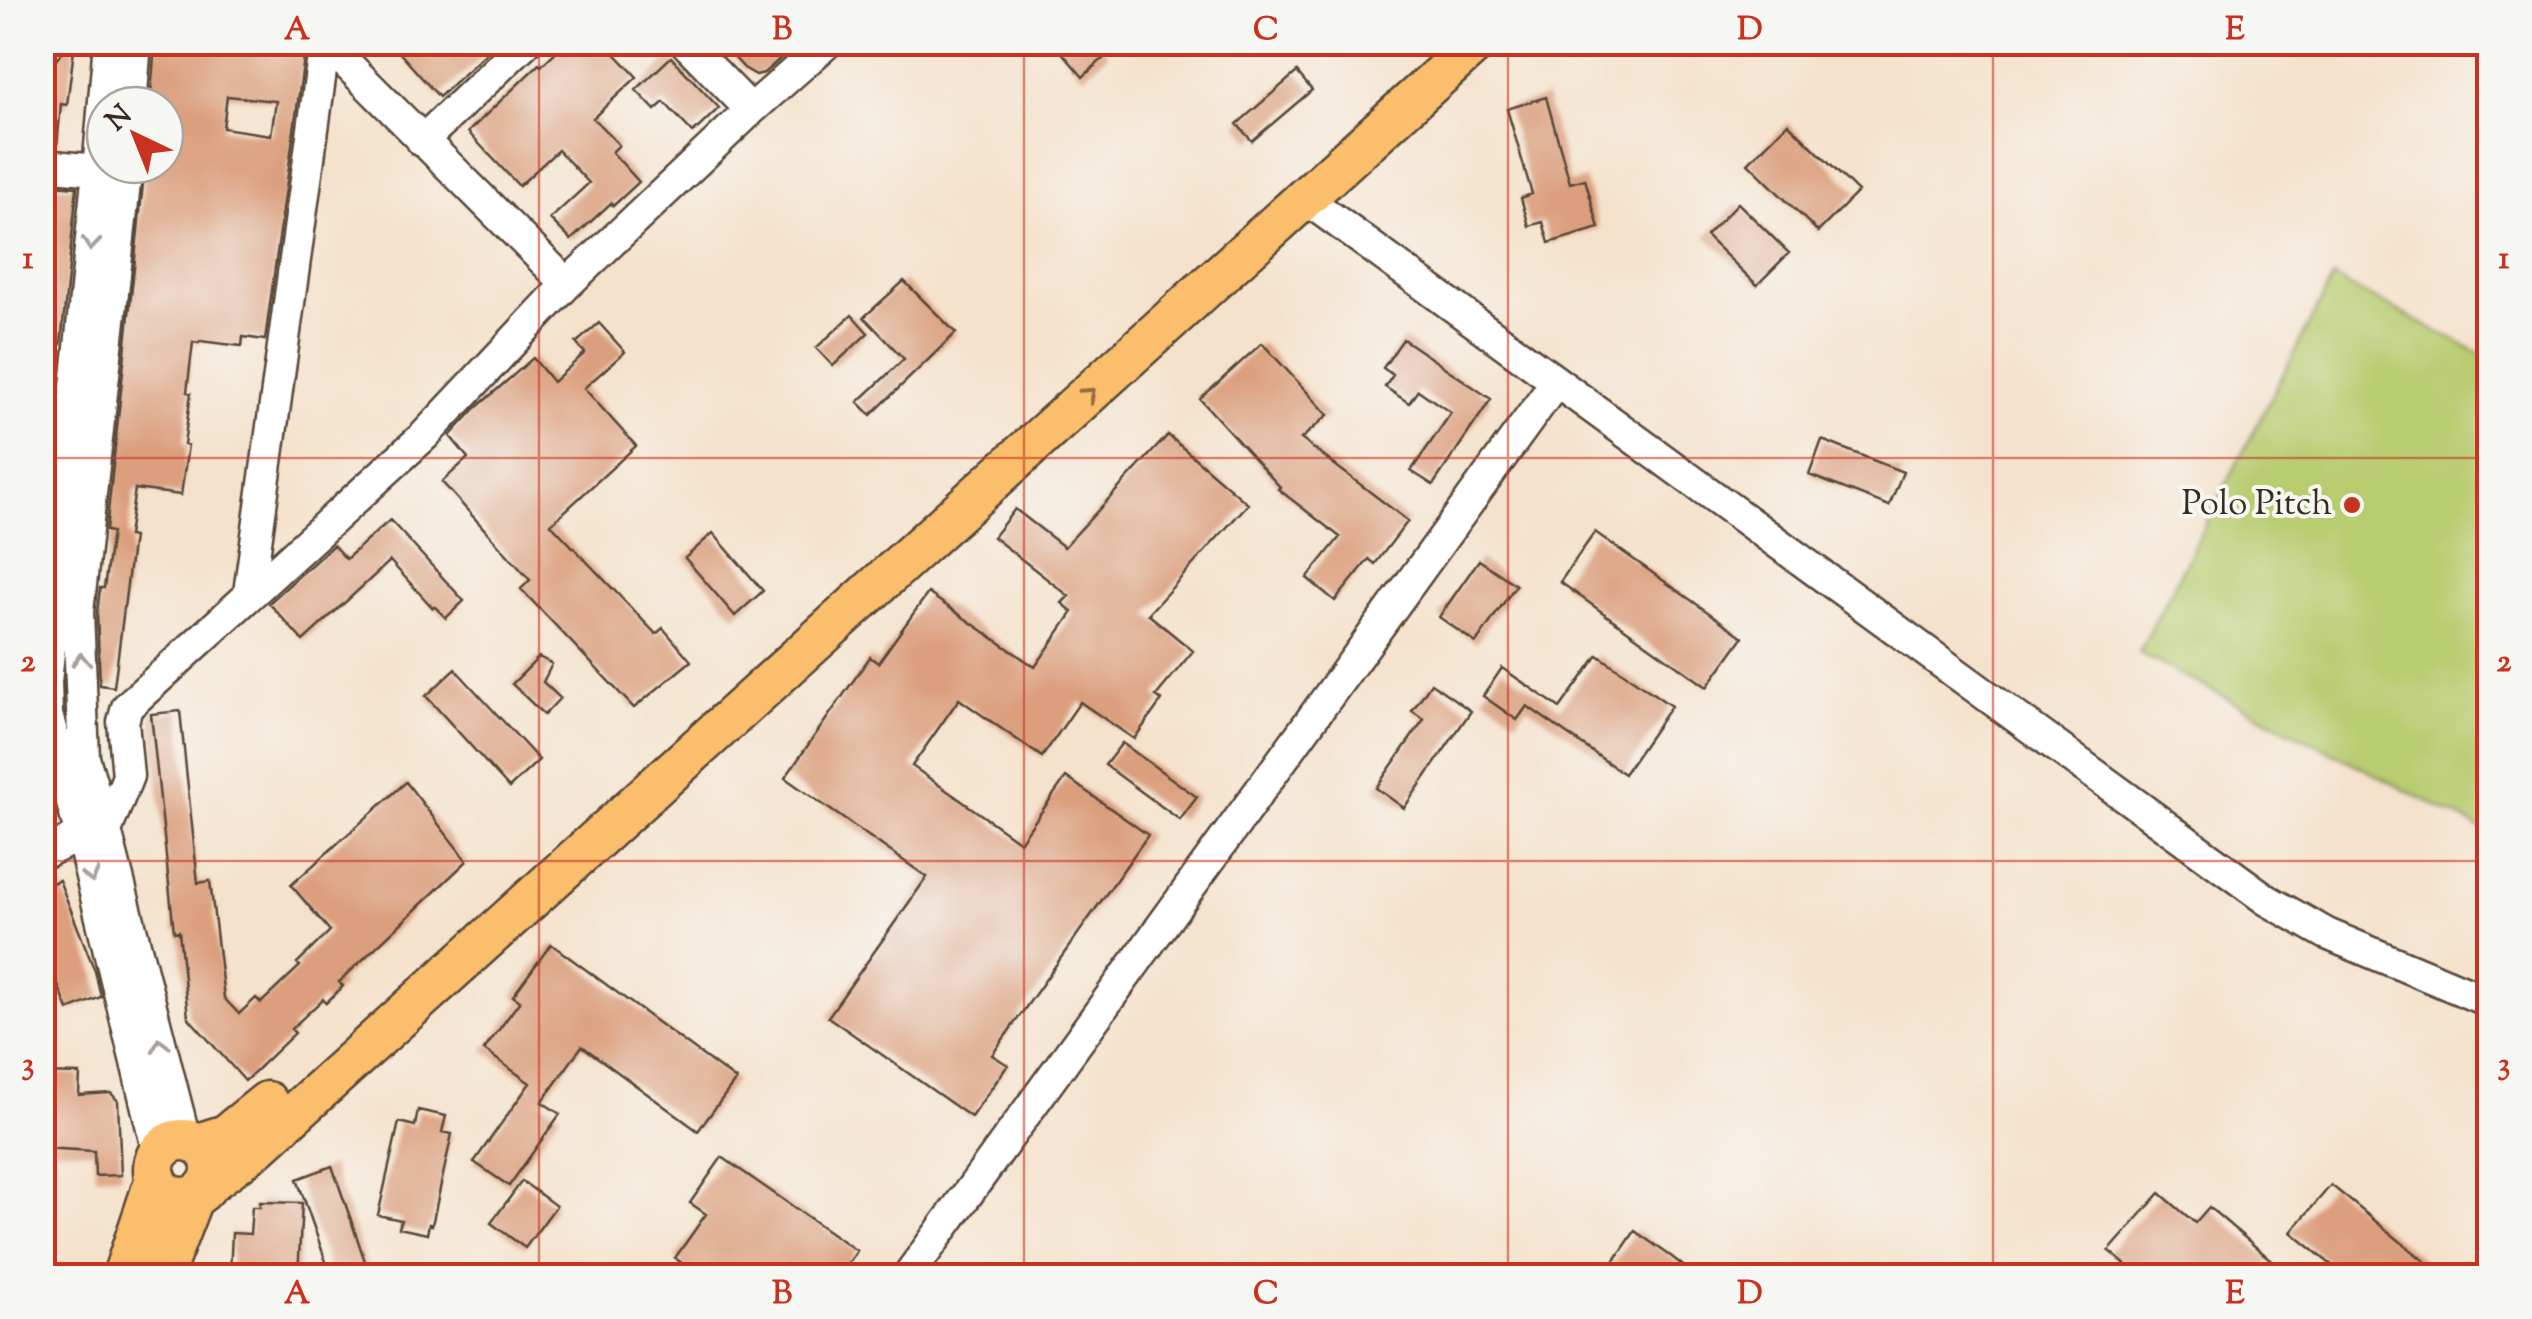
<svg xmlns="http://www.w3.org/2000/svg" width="2532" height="1319" font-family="'Sorts Mill Goudy',serif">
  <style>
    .grass { fill: #b8cc70; stroke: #7a7b47; stroke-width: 2.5 }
    .building { fill: #db9f7d; fill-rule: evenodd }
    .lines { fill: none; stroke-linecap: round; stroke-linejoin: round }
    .minor-casing { stroke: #574638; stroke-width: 35 }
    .major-casing { stroke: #574638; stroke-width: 45 }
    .minor { stroke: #fff; stroke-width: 30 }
    .major { stroke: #fabe6d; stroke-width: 40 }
    .oneway { stroke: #a79f9a }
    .oneway2 { stroke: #916d42 }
    .grid { fill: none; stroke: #c8321e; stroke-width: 2.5; stroke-opacity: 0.55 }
    .poi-dot { fill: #c8321e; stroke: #f6f6f2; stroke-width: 4 }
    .labels { text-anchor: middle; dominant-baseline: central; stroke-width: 8; stroke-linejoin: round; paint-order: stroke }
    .poi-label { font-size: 35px; fill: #3b2a1e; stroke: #f6f6f2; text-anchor: end }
    .neatline { fill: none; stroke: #c8321e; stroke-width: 4 }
    .grid-label { font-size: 32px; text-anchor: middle; font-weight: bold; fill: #c8321e }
  </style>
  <rect width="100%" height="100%" fill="#f6f6f2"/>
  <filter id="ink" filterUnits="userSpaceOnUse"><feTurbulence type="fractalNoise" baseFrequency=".01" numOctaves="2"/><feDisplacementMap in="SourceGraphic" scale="20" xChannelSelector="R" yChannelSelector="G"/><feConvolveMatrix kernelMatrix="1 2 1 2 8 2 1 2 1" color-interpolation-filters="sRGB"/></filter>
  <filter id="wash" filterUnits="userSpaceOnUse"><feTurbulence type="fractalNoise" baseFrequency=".0048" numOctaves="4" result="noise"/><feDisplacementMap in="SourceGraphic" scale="40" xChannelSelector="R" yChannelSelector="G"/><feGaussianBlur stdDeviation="2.25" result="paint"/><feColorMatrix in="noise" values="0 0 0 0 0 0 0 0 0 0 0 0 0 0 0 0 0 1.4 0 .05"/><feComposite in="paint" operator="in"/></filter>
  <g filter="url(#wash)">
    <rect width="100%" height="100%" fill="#f5e2cc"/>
    <path class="grass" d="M2333 278 2489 358V833L2139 653Z"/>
    <g id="blocks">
      <path class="building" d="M70 42H75L67 105 61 104 57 147 42 146V78Z
        M211 42H284L279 47 305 50 265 340 243 337 242 346 200 341 199 343 193 342 187 392 191 393 184 444 188 445 181 495 135 489 128 536 133 537 114 687 100 685 97 613 100 588H104L112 532 106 531 145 165H165V105H150L155 45 210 48ZM227 96 276 101 271 135 223 128Z
        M390 42H498L439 97Z
        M566 42H604L637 77 593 118 619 145 612 152 639 182 613 206 611 203 571 240 550 219 589 183 558 150 519 186 468 132 539 64 541 66Z
        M720 42H799L764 73 756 75 744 68Z
        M1053 42H1098L1108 54 1083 77Z
        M671 57 719 108 693 133 664 102 655 110 636 90Z
        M1297 72 1312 90 1252 141 1237 124Z
        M1546 97 1570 183 1585 179 1599 228 1549 243 1543 222 1529 226 1521 198 1532 194 1507 109Z
        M1788 123 1858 192 1818 232 1748 163Z
        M42 184 77 187 61 344 42 343Z
        M1738 203 1789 253 1757 285 1706 236Z
        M904 281 956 333 871 415 858 402 904 359 864 317Z
        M852 315 868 333 833 366 816 348Z
        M599 323 625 352 584 388 636 446 551 524 656 634 663 628 691 661 634 708 521 589 530 580 442 482 468 458 450 436 476 408 533 358 553 382 585 353 576 343Z
        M1403 339 1491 399 1433 485 1411 471 1451 413 1418 390 1409 403 1385 387 1393 375 1383 368Z
        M1262 343 1328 415 1301 439 1408 521 1375 564 1369 559 1335 601 1307 578 1340 537 1278 489 1280 487 1200 399Z
        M42 378 58 380 42 531Z
        M1168 435 1248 504 1148 614 1193 651 1156 696 1162 700 1134 739 1080 702 1042 757 959 699 912 766 1020 842 1066 777 1148 835 992 1055 1008 1065 971 1117 828 1017 927 877 785 778 870 657 878 663 928 593 1035 667 1073 612 1062 603 1069 596 993 537 1015 509 1064 547Z
        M1822 440 1903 472 1889 506 1809 475Z
        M390 520 464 601 446 618 435 607 433 608 390 561 303 641 269 603 333 545 346 559Z
        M1595 532 1743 637 1707 687 1560 582Z
        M713 533 763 591 735 616 685 558Z
        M1479 560 1516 585 1476 643 1439 617Z
        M1598 655 1671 706 1624 774 1527 706 1517 720 1483 696 1502 668 1560 708Z
        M539 657 552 664 543 682 560 698 544 715 512 684Z
        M455 669 539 760 509 788 426 696Z
        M1431 683 1471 711 1404 808 1376 788 1424 719 1412 711Z
        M180 711 198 883 210 881 224 998 239 1014 256 998 261 1003 300 966 297 963 330 931 291 885 406 782 467 861 339 982 343 986 326 1003 323 999 291 1029 295 1033 245 1081 188 1017 179 931 174 932 151 714Z
        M1122 743 1197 797 1180 820 1105 765Z
        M59 880 95 971 101 997 68 1010 42 945V887Z
        M551 944 736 1080 698 1131 582 1046 542 1102 560 1114 509 1186 474 1162 530 1083 484 1050 520 1001 513 996Z
        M42 1073 80 1074 79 1095 111 1093 118 1101 121 1175 95 1176 94 1151 42 1148Z
        M418 1110 446 1116 442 1132 452 1134 432 1225 429 1224 427 1234 399 1228 401 1220 378 1215 399 1122 415 1126Z
        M722 1157 857 1251 839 1276H675L683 1264 675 1258 706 1214 690 1203Z
        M332 1166 351 1220 370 1276H331L297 1179Z
        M522 1181 556 1206 525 1248 491 1223Z
        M2331 1185 2443 1276H2345L2291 1232Z
        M2160 1193 2195 1223 2209 1207 2271 1260 2257 1276H2139L2109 1251Z
        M260 1202 302 1203 298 1276 230 1274 232 1233 250 1234 252 1207H260Z
        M1635 1231 1672 1257 1696 1276H1633L1613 1263Z"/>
    </g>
  </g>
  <g filter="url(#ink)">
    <use href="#blocks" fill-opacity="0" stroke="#574638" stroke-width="2.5"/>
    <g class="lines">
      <defs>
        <path id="minor" d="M109 42 98 170 46 682 47 715 81 835 158 1153
          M325 42 567 284
          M685 42 751 110
          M131 105 136 42
          M422 141 526 42
          M42 165 98 170
          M127 165 78 612 84 758 106 831 185 1139
          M1306 199 2267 900 2327 934 2490 1002
          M249 593 325 42
          M106 831 128 776 123 722 127 707 425 435 567 284 751 110 828 42
          M42 854 81 835
          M908 1276 1556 382"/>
        <path id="major" d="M154 1169a29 29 0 1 1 58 0a29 29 0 1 1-58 0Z
          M198 1144 226 1135 267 1102
          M209 1183 255 1149 1477 42
          M123 1276 156 1178
          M162 1276 193 1196"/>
      </defs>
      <use href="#minor" class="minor-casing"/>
      <use href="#major" class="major-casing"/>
      <use href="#minor" class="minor"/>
      <use href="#major" class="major"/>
    </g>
    <defs><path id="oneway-chevron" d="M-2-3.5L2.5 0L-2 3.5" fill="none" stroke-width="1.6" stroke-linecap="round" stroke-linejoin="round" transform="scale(2.5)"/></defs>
    <g class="oneway">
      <use href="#oneway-chevron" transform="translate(91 244) rotate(96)"/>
      <use href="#oneway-chevron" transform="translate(81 660) rotate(-93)"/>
      <use href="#oneway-chevron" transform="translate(91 876) rotate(76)"/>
      <use href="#oneway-chevron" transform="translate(160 1045) rotate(-104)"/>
    </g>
    <use class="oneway2" href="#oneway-chevron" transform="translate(1089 394) rotate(-42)"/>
  </g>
  <path class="grid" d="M539 42V1276M1024 42V1276M1508 42V1276M1993 42V1276M42 458H2490M42 861H2490"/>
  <circle class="poi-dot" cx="2352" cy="505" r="10"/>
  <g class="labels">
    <g class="poi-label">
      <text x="2332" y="505">Polo Pitch</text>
    </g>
  </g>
  <rect width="2532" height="1319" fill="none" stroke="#f6f6f2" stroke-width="110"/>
  <g transform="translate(135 135) rotate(317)"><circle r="48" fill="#f6f6f2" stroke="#aba49d" stroke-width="2.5"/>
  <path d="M0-8L18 38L0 25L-18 38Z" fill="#c8321e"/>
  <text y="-15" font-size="28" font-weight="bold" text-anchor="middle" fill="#3b2a1e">N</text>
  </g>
  <rect x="55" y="55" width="2422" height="1209" class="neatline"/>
  <g class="grid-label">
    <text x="297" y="39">A</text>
    <text x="782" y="39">B</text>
    <text x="1266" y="39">C</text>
    <text x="1750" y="39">D</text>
    <text x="2235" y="39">E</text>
    <text x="28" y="268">1</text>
    <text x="2504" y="268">1</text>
    <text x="28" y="671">2</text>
    <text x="2504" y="671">2</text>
    <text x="28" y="1074">3</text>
    <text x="2504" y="1074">3</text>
    <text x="297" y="1303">A</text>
    <text x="782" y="1303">B</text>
    <text x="1266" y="1303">C</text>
    <text x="1750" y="1303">D</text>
    <text x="2235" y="1303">E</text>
  </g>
</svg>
